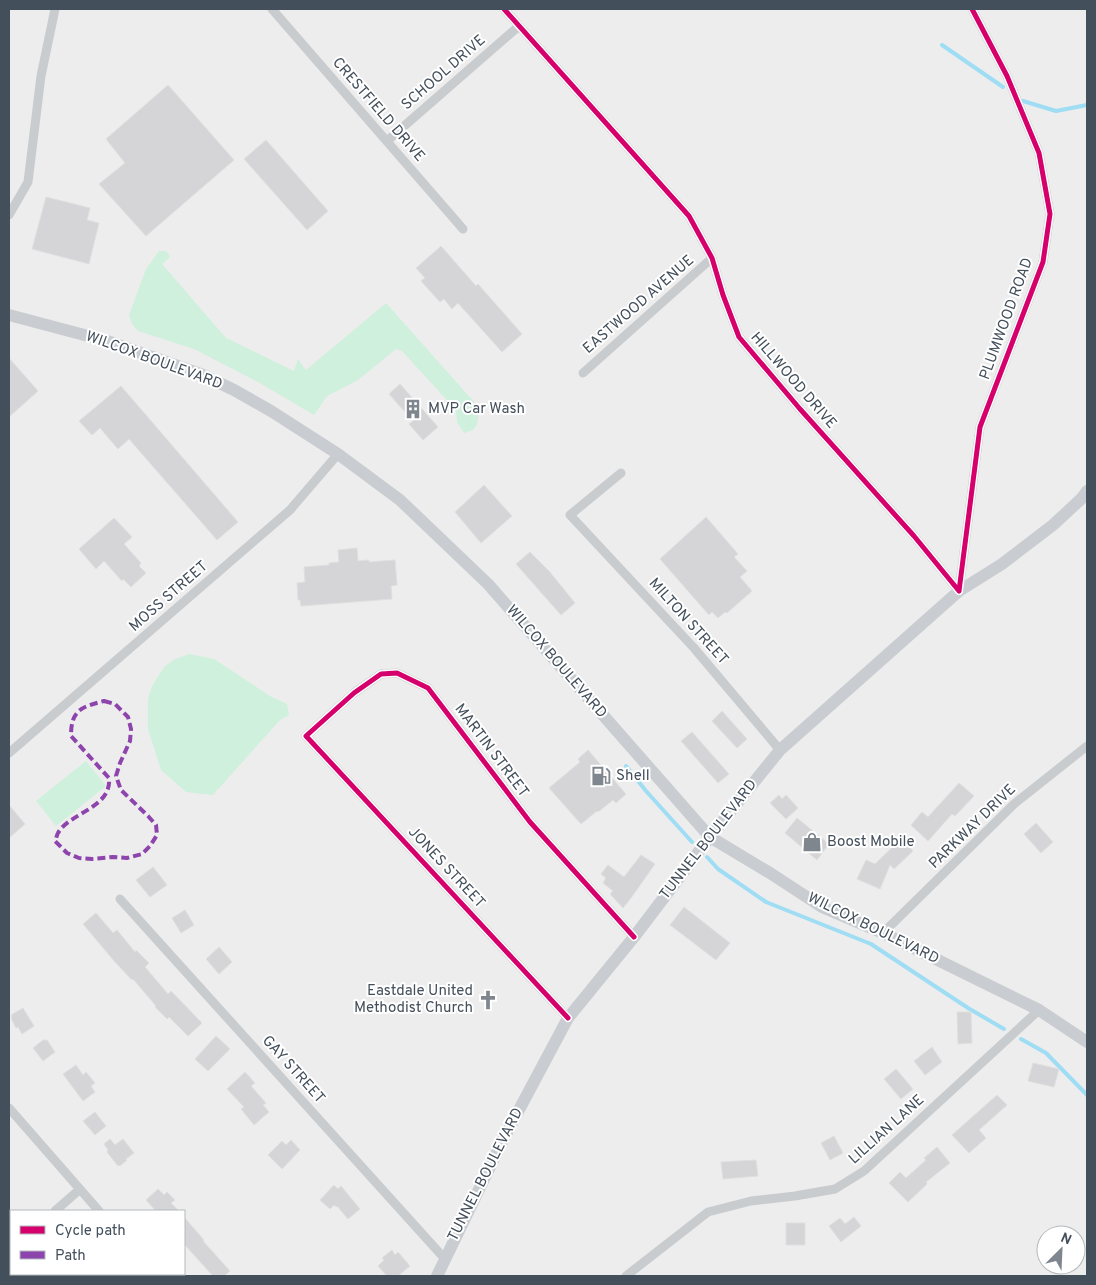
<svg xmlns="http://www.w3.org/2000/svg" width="1096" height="1285" font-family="Overpass,sans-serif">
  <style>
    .green { fill: #cef0dc }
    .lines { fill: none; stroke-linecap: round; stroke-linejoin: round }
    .stream { stroke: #9eddf3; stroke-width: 4 }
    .building { fill: #d5d5d7; stroke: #dfdfe0 }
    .street { stroke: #c9cccf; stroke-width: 9 }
    .secondary { stroke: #c9cdd1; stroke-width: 12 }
    .quiet { stroke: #8e44ad; stroke-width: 4; stroke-dasharray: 8 4; stroke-linecap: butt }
    .cycleway-casing { stroke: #fff; stroke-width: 8 }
    .cycleway { stroke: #d6006c; stroke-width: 5 }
    .labels { text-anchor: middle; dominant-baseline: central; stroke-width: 4; stroke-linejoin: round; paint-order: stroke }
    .street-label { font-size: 15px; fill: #434f5b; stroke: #fff }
    .poi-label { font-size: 15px; fill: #434f5b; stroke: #fff; text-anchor: start }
  </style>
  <rect width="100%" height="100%" fill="#eeeded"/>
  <path class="green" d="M159 251H165L168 253 170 257 162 264 226 338 294 371 298 359 306 370 386 303 475 403 479 410 477 424 473 430 464 433 457 422 456 410 402 351 396 349 358 380 327 396 314 415 258 382 194 349 138 331 132 324 129 315 146 269Z
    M190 654 214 659 270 696 287 704 289 715 280 720 213 795 186 792 161 770 148 729V699L152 686 164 667 175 659Z
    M86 761 106 786 56 826 36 801Z"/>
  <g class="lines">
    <path class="stream" d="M942 45 1003 87
      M1023 101 1056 111 1087 105
      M626 766 646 791 692 842
      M707 857 718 869 766 902 871 944 968 1008 1004 1029
      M1021 1039 1046 1053 1087 1095"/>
  </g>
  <path class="building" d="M168 85 234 160 146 236 99 184 125 163 106 139Z
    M266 140 328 211 307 230 244 159Z
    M46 197 90 208 87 220 99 223 89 264 32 249Z
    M441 246 476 286 478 284 522 334 502 352 458 303 452 309 444 299 440 302 421 281 425 278 416 268Z
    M9 358 38 391 9 417Z
    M400 384 438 427 423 440 409 424 413 421 389 394Z
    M121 386 238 522 217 540 129 439 118 449 100 428 92 435 79 421Z
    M484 485 512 516 481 543 455 512Z
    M706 517 738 554 734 557 747 571 740 577 752 591 727 613 725 612 718 618 712 612 709 615 660 559Z
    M114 518 132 537 124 544 141 563 139 566 146 573 131 587 123 579 122 581 104 561 96 569 79 549Z
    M357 548 358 561 369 560V562L395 560 397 585 391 586 392 599 301 606 300 600H298L297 583 305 582 304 567 329 565V563L339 562 338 550Z
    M530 552 549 571 575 603 561 615 516 564Z
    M722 711 747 739 737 748 712 721Z
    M692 732 729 774 718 783 681 741Z
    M588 750 626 794 616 803 613 800 598 812 597 811 581 824 549 788 580 762 578 759Z
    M959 783 974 796 955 816 952 814 928 841 911 825 922 812 928 817Z
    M779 795 782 799 786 795 798 808 786 819 770 803Z
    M9 805 25 824 9 838Z
    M797 818 829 844 817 860 785 833Z
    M1036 823 1053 842 1041 853 1024 834Z
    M901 839 913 851 894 869 890 865 880 889 857 879 866 860 875 864Z
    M641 855 655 864 631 898 623 908 610 894 613 891 603 883 606 878 601 874 608 865 624 877Z
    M153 867 167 885 150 897 136 880Z
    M684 907 730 943 716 960 670 925Z
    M185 910 194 925 181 933 172 918Z
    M96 913 113 933 117 930 135 952 136 950 149 963 145 967 168 994 171 991 202 1023 188 1036 169 1017 167 1019 155 1007 156 1006 133 979 132 980 115 962 83 924Z
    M219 947 232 962 219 974 206 959Z
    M23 1008 34 1026 22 1034 18 1027 16 1028 11 1018 12 1017 11 1015Z
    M957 1012H971L972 1043 958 1044Z
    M216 1036 230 1049 208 1071 195 1059Z
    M43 1040H47L55 1052 43 1061 33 1048Z
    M932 1047 942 1062 925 1075 914 1061Z
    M1033 1063 1059 1069 1054 1087 1028 1081Z
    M76 1065 83 1075 86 1072 95 1083 91 1086 95 1092 83 1101 63 1074Z
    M896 1069 913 1089 901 1099 884 1079Z
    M245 1072 255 1083 251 1086 266 1103 263 1105 269 1112 254 1125 241 1109 244 1107 227 1089Z
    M997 1095 1007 1105 979 1130 986 1138 969 1153 952 1135Z
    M95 1112 106 1126 95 1135 83 1121Z
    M834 1136 843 1153 830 1160 821 1143Z
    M110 1139 115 1145 123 1139 134 1153 126 1159 127 1160 120 1166 119 1165 118 1166 107 1152 108 1150 104 1144Z
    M291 1140 300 1150 282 1169 268 1155 282 1141 286 1145Z
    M937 1147 950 1163 926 1182 927 1184 908 1202 889 1183 900 1172 906 1178 926 1160 924 1158Z
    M756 1160 758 1176 723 1179 721 1162Z
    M334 1185 338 1189 341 1186 360 1209 348 1219 337 1206V1207L334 1205 330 1209 320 1200Z
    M158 1189 164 1195 167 1192 175 1200 171 1203 179 1211H156L146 1200Z
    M184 1217 204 1240 203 1241 230 1271 224 1276H213L184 1244Z
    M854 1217 861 1226 841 1242 829 1226 840 1218 845 1224Z
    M786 1223H805V1245H786Z
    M392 1250 395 1255 398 1252 410 1266 398 1276H387L378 1266 384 1260 382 1258Z"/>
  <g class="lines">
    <path class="street" d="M272 9 463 229
      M504 9 689 216 712 258 723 295 739 337 800 409 914 536 959 591
      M387 141 519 26
      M9 215 28 182 41 76 55 9
      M583 373 712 258
      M621 473 570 515 694 648 780 750
      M959 591 980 427 1043 262 1050 214 1039 153 1007 76 972 9
      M9 753 290 510 338 454
      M120 899 445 1259
      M883 933 1014 804 1087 746
      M568 1018 306 736 354 693 381 674 397 673 428 688 530 822 634 937
      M9 1108 99 1211
      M55 1211 79 1190
      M9 1254 11 1252
      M154 1274 156 1276
      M626 1276 708 1212 751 1201 795 1196 835 1189 864 1171 1039 1010"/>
    <path class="secondary" d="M9 315 107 341 203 375 234 390 271 411 338 454 400 500 488 584 710 837 770 873 822 907 883 933 1039 1010 1087 1042
      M437 1276 504 1138 568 1018 634 937 710 837 746 792 780 750 959 591 1002 564 1053 525 1081 499 1087 491"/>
    <path class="quiet" d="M104 701 115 704 128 717 131 729 130 741 120 763 116 776 121 790 148 816 156 825 157 835 150 846 142 854 127 858 113 857 92 859 79 858 67 853 55 841C56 840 57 834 58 833 69 813 112 808 109 778L71 736C71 710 81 707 104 701Z"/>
    <defs>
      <path id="cycleway" d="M504 9 689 216 712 258 723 295 739 337 800 409 914 536 959 591
        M959 591 980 427 1043 262 1050 214 1039 153 1007 76 972 9
        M568 1018 306 736 354 693 381 674 397 673 428 688 530 822 634 937"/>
    </defs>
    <use href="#cycleway" class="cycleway-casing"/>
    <use href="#cycleway" class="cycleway"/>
  </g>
  <defs>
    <symbol id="building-bare" viewBox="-9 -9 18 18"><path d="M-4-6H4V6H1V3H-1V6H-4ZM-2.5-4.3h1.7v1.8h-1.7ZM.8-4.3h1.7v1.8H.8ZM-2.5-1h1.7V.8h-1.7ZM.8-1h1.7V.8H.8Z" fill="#7f868e" stroke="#fff" stroke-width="2.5" paint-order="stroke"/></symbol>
    <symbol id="fuel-bare" viewBox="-9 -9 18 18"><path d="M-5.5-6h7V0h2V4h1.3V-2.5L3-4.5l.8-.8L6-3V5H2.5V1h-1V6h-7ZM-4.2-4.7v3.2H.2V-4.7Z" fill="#7f868e" stroke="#fff" stroke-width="2.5" paint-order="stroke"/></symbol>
    <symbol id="shop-bare" viewBox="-9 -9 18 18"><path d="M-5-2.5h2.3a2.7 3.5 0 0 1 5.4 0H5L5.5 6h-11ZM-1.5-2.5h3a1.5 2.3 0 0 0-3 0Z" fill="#7f868e" stroke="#fff" stroke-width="2.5" paint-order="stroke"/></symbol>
    <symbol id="church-bare" viewBox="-9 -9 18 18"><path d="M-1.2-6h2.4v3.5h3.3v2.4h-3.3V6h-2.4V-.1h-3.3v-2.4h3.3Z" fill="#7f868e" stroke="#fff" stroke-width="2.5" paint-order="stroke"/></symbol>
  </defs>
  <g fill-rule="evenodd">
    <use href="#building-bare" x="399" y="395" width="28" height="28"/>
    <use href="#fuel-bare" x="587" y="762" width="28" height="28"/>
    <use href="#shop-bare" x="798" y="828" width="28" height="28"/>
    <use href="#church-bare" x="474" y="986" width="28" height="28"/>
  </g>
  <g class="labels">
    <g class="street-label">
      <text transform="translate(444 73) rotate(-41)">SCHOOL DRIVE</text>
      <text transform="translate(378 110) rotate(49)">CRESTFIELD DRIVE</text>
      <text transform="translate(639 305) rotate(-41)">EASTWOOD AVENUE</text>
      <text transform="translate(1007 319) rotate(-70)">PLUMWOOD ROAD</text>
      <text transform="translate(154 361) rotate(20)">WILCOX BOULEVARD</text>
      <text transform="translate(793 381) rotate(49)">HILLWOOD DRIVE</text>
      <text transform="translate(169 597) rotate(-41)">MOSS STREET</text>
      <text transform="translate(688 622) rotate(48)">MILTON STREET</text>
      <text transform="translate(556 662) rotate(49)">WILCOX BOULEVARD</text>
      <text transform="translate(491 751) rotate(53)">MARTIN STREET</text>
      <text transform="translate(973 827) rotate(-44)">PARKWAY DRIVE</text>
      <text transform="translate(709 840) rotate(-52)">TUNNEL BOULEVARD</text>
      <text transform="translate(446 868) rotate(47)">JONES STREET</text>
      <text transform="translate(873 929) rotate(26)">WILCOX BOULEVARD</text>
      <text transform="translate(293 1070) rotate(48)">GAY STREET</text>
      <text transform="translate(887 1130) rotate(-42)">LILLIAN LANE</text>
      <text transform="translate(486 1175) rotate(-63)">TUNNEL BOULEVARD</text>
    </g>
    <g class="poi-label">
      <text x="428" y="409">MVP Car Wash</text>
      <text x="616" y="776">Shell</text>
      <text x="827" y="842">Boost Mobile</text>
      <text x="473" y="991" text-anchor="end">Eastdale United<tspan x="473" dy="17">Methodist Church</tspan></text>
    </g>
  </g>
  <rect width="1096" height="1285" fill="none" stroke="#434f5b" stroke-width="20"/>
  <rect x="10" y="1210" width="175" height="65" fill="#ffffff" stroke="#b4b9bd"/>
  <rect x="20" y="1226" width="25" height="8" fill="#d6006c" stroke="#b4b9bd"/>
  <text x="55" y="1235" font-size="15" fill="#434f5b">Cycle path</text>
  <rect x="20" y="1251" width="25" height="8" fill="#8e44ad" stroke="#b4b9bd"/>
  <text x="55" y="1260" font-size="15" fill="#434f5b">Path</text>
  <g transform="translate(1061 1250) rotate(24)"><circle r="24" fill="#ffffff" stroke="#b4b9bd"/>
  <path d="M0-4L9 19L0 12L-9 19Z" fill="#7f868e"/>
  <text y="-8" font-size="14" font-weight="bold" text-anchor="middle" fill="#434f5b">N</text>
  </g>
</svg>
